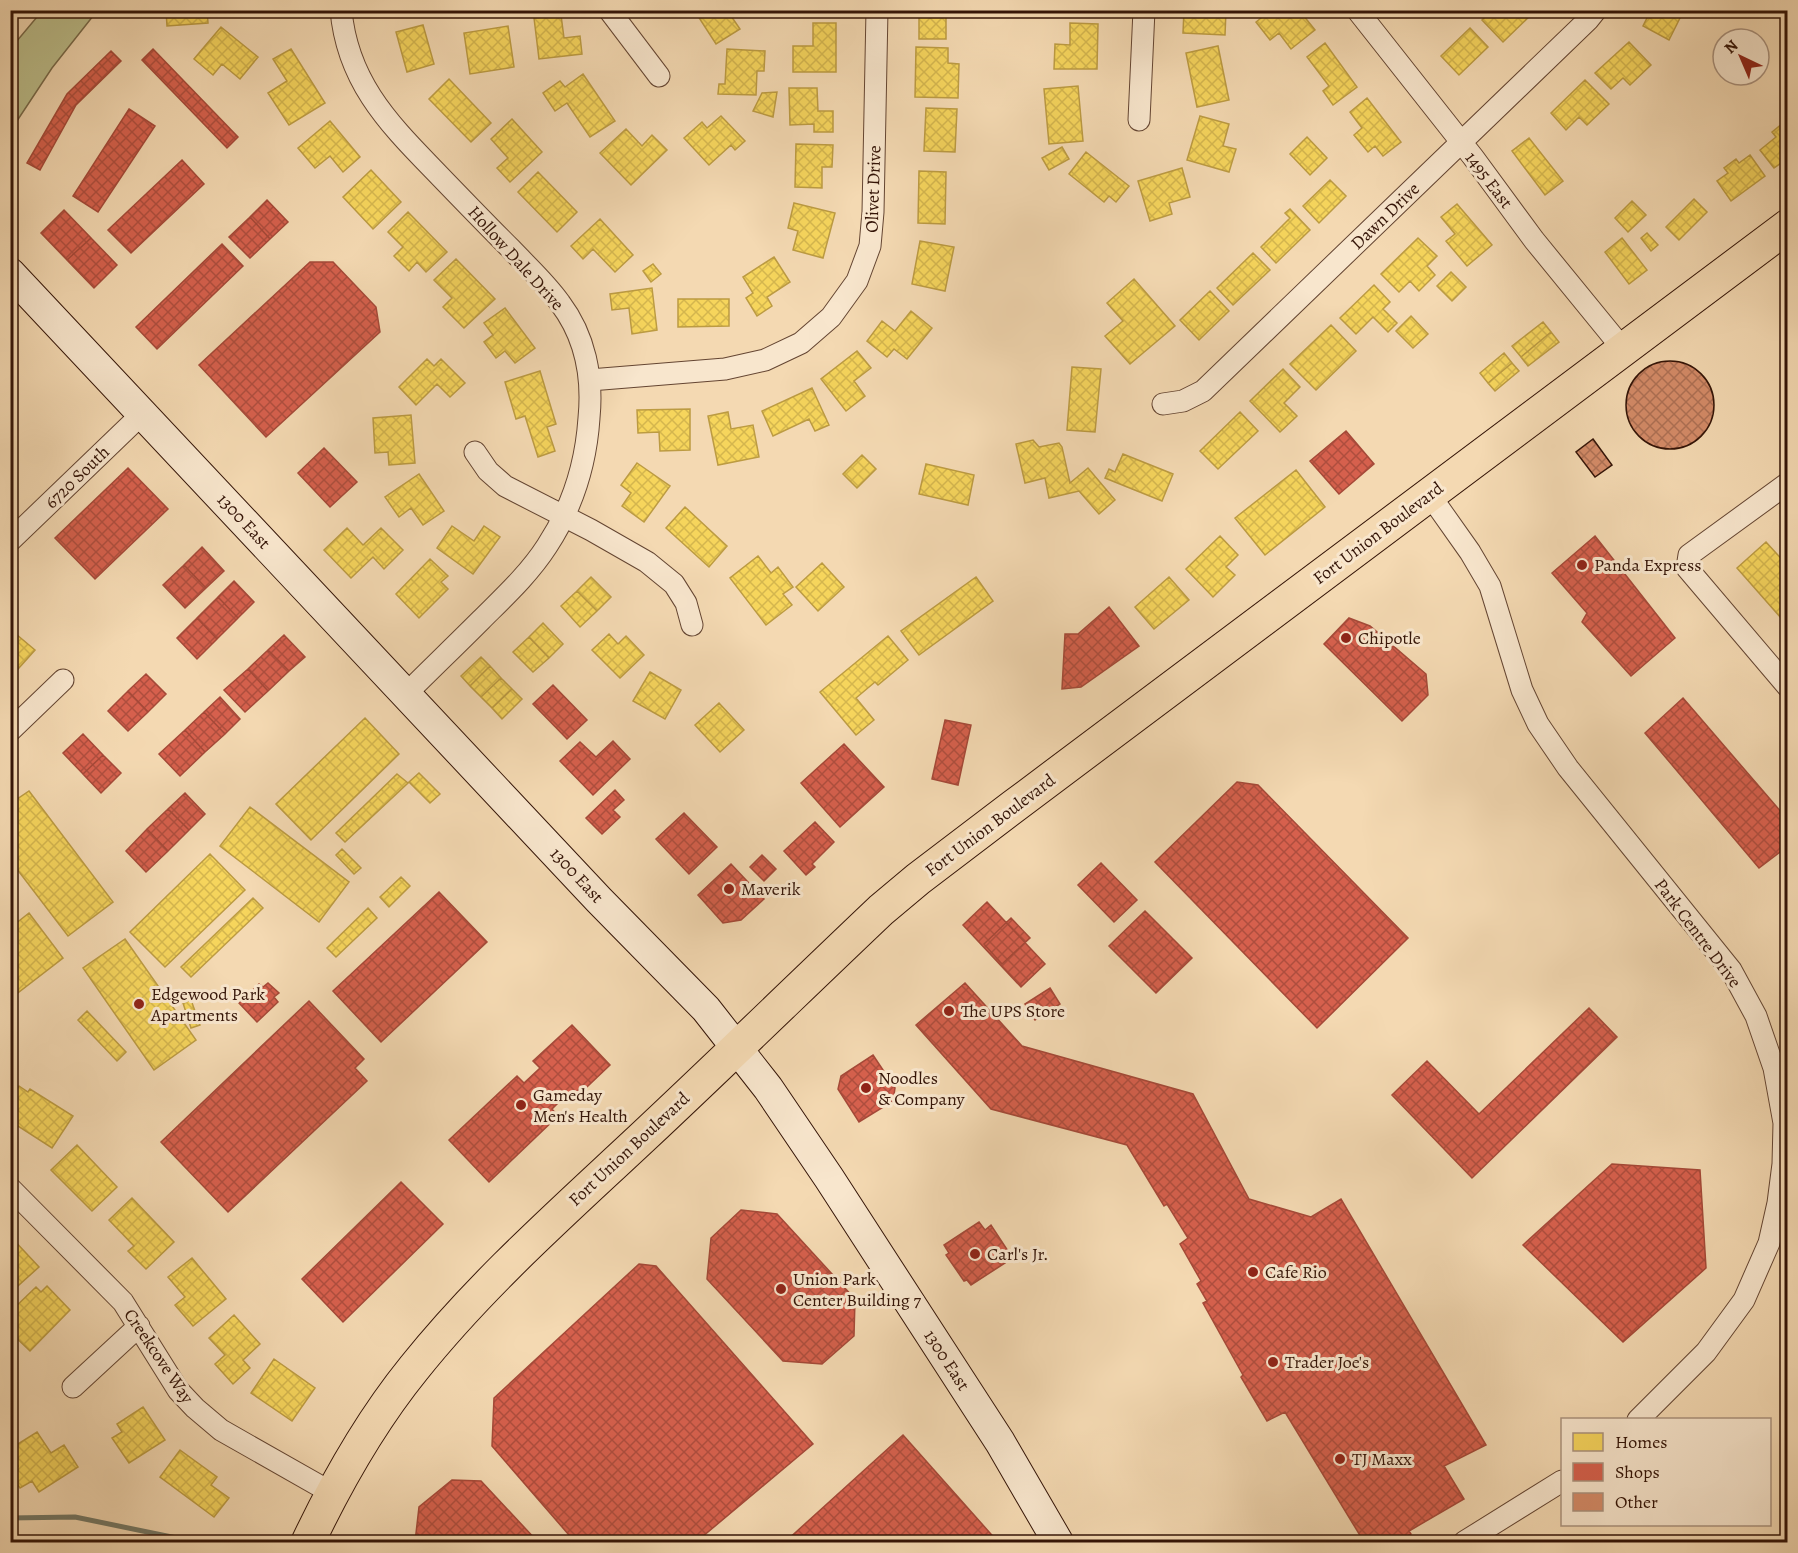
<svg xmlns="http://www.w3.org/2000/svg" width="1798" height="1553" font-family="Alegreya,serif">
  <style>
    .green { fill: #bcbf8c; stroke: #786a4a; stroke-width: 1.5 }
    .homes { fill: url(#homes-cross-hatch); stroke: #bc9b42; stroke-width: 1.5 }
    .shops { fill: url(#shops-cross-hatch); stroke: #a54938; stroke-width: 1.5 }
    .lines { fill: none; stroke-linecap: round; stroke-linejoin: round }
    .stream { stroke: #737866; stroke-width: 5 }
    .building { fill: url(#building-cross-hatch); stroke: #341407; stroke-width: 1.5 }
    .minor-casing { stroke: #644532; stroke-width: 23 }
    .secondary-casing { stroke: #341407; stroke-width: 32 }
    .primary-casing { stroke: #341407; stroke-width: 35 }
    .minor { stroke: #f8e6cd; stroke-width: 21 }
    .secondary { stroke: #f8e6cd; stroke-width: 30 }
    .primary { stroke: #f4d9b2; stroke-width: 33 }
    .poi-dot { fill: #8f2418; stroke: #f8e6cd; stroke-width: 2 }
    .labels { text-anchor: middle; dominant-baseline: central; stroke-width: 6; stroke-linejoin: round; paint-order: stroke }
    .street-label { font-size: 18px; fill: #341407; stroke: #f8e6cd }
    .poi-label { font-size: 18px; fill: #341407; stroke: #f8e6cd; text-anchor: start }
  </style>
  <defs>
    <pattern id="homes-cross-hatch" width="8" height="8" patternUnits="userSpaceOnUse" patternTransform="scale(1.5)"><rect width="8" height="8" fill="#f6d55c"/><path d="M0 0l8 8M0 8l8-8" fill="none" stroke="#d4b64e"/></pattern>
    <pattern id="shops-cross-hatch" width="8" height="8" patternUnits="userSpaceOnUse" patternTransform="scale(1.5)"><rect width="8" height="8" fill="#d6604d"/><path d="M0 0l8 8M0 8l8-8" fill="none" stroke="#ae4e3e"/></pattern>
    <pattern id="building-cross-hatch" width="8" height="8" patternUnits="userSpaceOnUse" patternTransform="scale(1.5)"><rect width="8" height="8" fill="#d48b68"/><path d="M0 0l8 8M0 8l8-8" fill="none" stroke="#ad7054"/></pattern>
  </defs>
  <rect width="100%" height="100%" fill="#f4d9b2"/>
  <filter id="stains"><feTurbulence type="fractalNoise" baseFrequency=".00333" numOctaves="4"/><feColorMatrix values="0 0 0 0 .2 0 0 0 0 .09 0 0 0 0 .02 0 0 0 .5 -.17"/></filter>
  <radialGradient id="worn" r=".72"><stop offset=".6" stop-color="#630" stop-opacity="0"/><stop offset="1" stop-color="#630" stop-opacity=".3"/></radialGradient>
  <path class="green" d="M42 11H97L52 68 11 130V48Z"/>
  <path class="homes" d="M166 10H207L208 23 167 26Z
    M694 10H727L740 29 716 44Z
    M809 10H836L835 12H808Z
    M919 10H958V14L946 13V39H919Z
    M1184 10 1226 11 1225 35 1183 33Z
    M1271 10H1299L1315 30 1291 49 1279 33 1270 40 1256 22Z
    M1413 10H1427L1418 17Z
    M1492 10H1536L1503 42 1482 20Z
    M1651 10H1684L1669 40 1643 26Z
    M561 15 564 38 580 36 582 54 539 59 534 18Z
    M813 23H836V72H793V46H813Z
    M1070 23 1098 24 1097 69H1054L1055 44 1070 45Z
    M423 25 434 64 407 72 396 32Z
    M508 26 514 67 470 74 464 33Z
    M221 27 258 57 240 79 222 64 213 75 194 59Z
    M1470 28 1488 47 1459 75 1441 56Z
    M1629 42 1651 65 1630 85 1623 78 1611 89 1595 73Z
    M1325 43 1357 87 1333 105 1323 91 1329 86 1307 57Z
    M1218 46 1229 100 1197 107 1186 53Z
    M916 47 948 48V63L959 64 958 98 915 97Z
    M291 49 325 103 289 125 268 93 287 81 273 59Z
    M727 49 765 51 764 71H757L756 95 718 94 719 84H725Z
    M583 74 615 121 590 137 567 103 555 111 543 93 560 81 565 87Z
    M449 79 491 123 471 142 429 99Z
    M1585 80 1609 104 1587 125 1579 117 1566 130 1551 113Z
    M1078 86 1083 141 1049 144 1044 89Z
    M789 88H817L818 111H833V132H814V124L790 125Z
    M777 92 773 117 753 111 762 93Z
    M1367 98 1401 142 1383 156 1375 146 1368 152 1354 135 1362 128 1350 112Z
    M926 108 957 109 955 152 924 151Z
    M721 116 745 141 735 150 731 145 709 165 684 138 702 122 707 128Z
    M1200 116 1229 124 1223 146 1236 149 1229 172 1187 160Z
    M512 119 542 152 510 182 497 168 508 158 491 139Z
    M1788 119V158L1774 168 1760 150 1776 137 1772 132Z
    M330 121 360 157 343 172 330 156 315 168 298 148Z
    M626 129 642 146 652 135 667 150 631 185 600 153Z
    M1307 137 1327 158 1310 175 1290 154Z
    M1529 138 1563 181 1545 195 1512 151Z
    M796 144 833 145 832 167H822V188L795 187Z
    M1062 147 1069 159 1049 170 1042 158Z
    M1086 152 1129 186 1116 202 1109 196 1104 202 1069 174Z
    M1750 155 1765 176 1731 201 1717 181 1728 173 1724 168 1736 159 1739 163Z
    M1182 168 1190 197 1169 203 1172 214 1150 221 1138 181Z
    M371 170 401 202 373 229 343 197Z
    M919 171 946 172 945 224 918 223Z
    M538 172 577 212 557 232 518 192Z
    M1330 180 1346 196 1319 223 1303 206Z
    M1694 199 1707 212 1679 240 1666 227Z
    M1632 201 1646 215 1628 232 1615 218Z
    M794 203 835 213 823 258 793 250 798 231 788 228Z
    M1457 204 1492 245 1467 266 1446 241 1455 234 1441 217Z
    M1290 209 1310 230 1276 263 1261 247 1290 218 1285 213Z
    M408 212 447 252 426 272 417 262 409 271 394 256 403 247 388 232Z
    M600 219 633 255 615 272 593 249 583 259 571 246Z
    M1647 233 1658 245 1651 251 1641 238Z
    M1418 238 1437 256 1427 266 1435 275 1419 291 1410 281 1399 292 1381 274Z
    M1622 238 1647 270 1629 284 1605 252Z
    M920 241 954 247 945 291 912 284Z
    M1253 253 1270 270 1233 305 1217 288Z
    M774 257 790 282 767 297 772 306 757 316 746 298 753 293 743 277Z
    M456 259 495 299 464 328 443 307 452 298 434 280Z
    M653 264 661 274 651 282 643 271Z
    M1451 272 1466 287 1452 301 1437 286Z
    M1134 279 1175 326 1130 364 1105 336 1123 321 1107 303Z
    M1374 285 1390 302 1383 309 1397 323 1388 332 1373 317 1356 334 1340 318Z
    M652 288 657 330 632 334 629 308 612 310 610 294Z
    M1210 291 1229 311 1199 340 1180 320Z
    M678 299H729V326L678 327Z
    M505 308 535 348 515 363 505 351 496 358 484 342 493 335 484 323Z
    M911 311 932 328 907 359 894 349 887 357 867 341 882 321 895 331Z
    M1411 316 1428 334 1413 348 1396 331Z
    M1543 322 1551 332 1521 357 1512 346Z
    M1331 325 1356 351 1316 390 1290 364Z
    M1551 332 1559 342 1528 366 1521 357Z
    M857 351 871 368 854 381 865 396 846 411 821 379Z
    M1504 353 1512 363 1488 383 1480 373Z
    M427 359 434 366 441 359 465 383 450 397 437 384 416 405 399 387Z
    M1512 363 1519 371 1495 391 1488 383Z
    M1072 367 1101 369 1095 432 1067 430Z
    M1283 369 1300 387 1284 403 1297 416 1280 432 1250 401Z
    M540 371 556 424 547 427 555 451 538 457 525 416 516 419 505 382Z
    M812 388 829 425 815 431 809 419 773 436 762 411Z
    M690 409V450L660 451 659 432 638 433 637 410Z
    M728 412 731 429 753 425 759 457 718 465 708 416Z
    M1240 412 1258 431 1218 469 1200 451Z
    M411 415 415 463 389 465 388 452 375 453 373 418Z
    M1033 440 1039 447 1059 443 1062 447 1070 483 1088 468 1115 500 1099 514 1079 491 1049 498 1045 478 1025 483 1016 444Z
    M1123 454 1173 474 1162 501 1105 478 1109 469 1115 472Z
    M862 455 876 469 857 488 843 474Z
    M637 463 670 486 644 522 622 506 631 493 621 485Z
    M926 464 974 475 968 505 919 494Z
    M1296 470 1325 507 1265 555 1235 518Z
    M419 474 444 511 423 525 411 508 399 517 385 497Z
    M685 507 727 546 709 567 666 528Z
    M452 526 474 541 484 526 500 537 473 574 437 548Z
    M347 528 363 545 381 528 403 550 384 569 373 557 351 578 324 550Z
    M1220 536 1238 555 1226 567 1235 575 1213 597 1186 569Z
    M1766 542 1788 566V626L1737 568Z
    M758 556 771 573 778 567 793 587 783 594 792 605 766 625 730 578Z
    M430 559 448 576 441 582 448 589 419 618 396 594Z
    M822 563 844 587 818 611 796 587Z
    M591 577 611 597 597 611 577 591Z
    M976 577 993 601 919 655 901 631Z
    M1169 577 1189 600 1154 629 1135 607Z
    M577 591 597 611 580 627 561 606Z
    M543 623 563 644 549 658 529 637Z
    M10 629 35 650 10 678Z
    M609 634 618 644 626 636 644 655 620 678 592 650Z
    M888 636 908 660 878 685 875 682 856 698 874 720 856 735 820 692Z
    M529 637 549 658 533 672 513 652Z
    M481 657 490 666 470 686 461 676Z
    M490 666 501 678 481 697 470 686Z
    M650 672 681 690 665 719 633 701Z
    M501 678 512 689 492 708 481 697Z
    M512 689 522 699 502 719 492 708Z
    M719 703 744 730 720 752 695 725Z
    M365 718 399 754 311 840 276 804Z
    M419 773 440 794 430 803 409 782Z
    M397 774 408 783 345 842 336 833Z
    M29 791 113 902 68 936 10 860V804Z
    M250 807 349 882 319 922 220 846Z
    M342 849 361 868 354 874 336 855Z
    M210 854 245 890 165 967 130 932Z
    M401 877 410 886 389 907 380 897Z
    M253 898 263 908 191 977 181 967Z
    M368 908 377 918 336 957 327 948Z
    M29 913 63 958 10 999V928Z
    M125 939 196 1040 154 1070 83 968Z
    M191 1000 200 1025 191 1028 183 1003Z
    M87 1011 126 1052 117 1061 78 1020Z
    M19 1086 28 1092 30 1089 73 1116 52 1148 10 1121 12 1115 10 1114V1099Z
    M77 1145 117 1187 92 1211 51 1170Z
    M132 1198 174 1242 146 1269 128 1251 134 1246 109 1220Z
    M11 1237 39 1267 10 1293V1238Z
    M192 1258 226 1299 193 1326 175 1305 185 1297 168 1277Z
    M47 1286 70 1310 30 1351 10 1332V1312L36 1287 41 1292Z
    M234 1315 260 1344 243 1360 250 1368 233 1384 215 1364 225 1355 209 1338Z
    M274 1359 315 1388 292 1421 251 1393Z
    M143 1407 165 1440 129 1463 112 1438 122 1432 117 1424Z
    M37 1432 51 1453 64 1445 78 1467 39 1492 32 1481 20 1488 10 1474V1471L18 1466 10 1454V1449Z
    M180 1450 217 1477 211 1485 229 1498 214 1517 160 1477Z"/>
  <path class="shops" d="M153 49 238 137 227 148 142 60Z
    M111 51 121 61 76 105 40 170 27 163 67 94Z
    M129 109 155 126 98 212 73 196Z
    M182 160 204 184 131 253 108 230Z
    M267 200 288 222 270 239 250 217Z
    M64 210 91 238 67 260 41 233Z
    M250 217 270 239 250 258 229 237Z
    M91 238 117 265 94 288 67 260Z
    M222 244 243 266 157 349 136 327Z
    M310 262H333L376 307 380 332 266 437 199 365Z
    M1346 431 1374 464 1339 494 1310 461Z
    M324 448 357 482 330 507 298 473Z
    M128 468 168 509 95 579 55 538Z
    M1595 536 1675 638 1631 676 1582 622 1587 613 1552 573Z
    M202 547 224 571 206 588 184 565Z
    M184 565 206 588 185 608 163 585Z
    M234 581 254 602 238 618 218 597Z
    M218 597 238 618 217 639 197 618Z
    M1109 607 1139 646 1081 687 1062 689 1065 634H1078Z
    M197 618 217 639 197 659 177 638Z
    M1349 618 1370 626 1426 674 1428 695 1402 721 1324 644Z
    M284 635 305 657 289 671 268 650Z
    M268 650 289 671 268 691 248 669Z
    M248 669 268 691 245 712 224 690Z
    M146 674 166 694 148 712 128 691Z
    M553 685 587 720 567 739 533 704Z
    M128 691 148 712 128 731 108 711Z
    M220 697 240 719 225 734 204 712Z
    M1683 698 1788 820V846L1759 868 1645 733Z
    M204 712 225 734 205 752 185 730Z
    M945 720 971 725 958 785 932 779Z
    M185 730 205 752 180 776 159 754Z
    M83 734 103 755 83 774 63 753Z
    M613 741 630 759 593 795 560 761 580 742 596 757Z
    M844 744 884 787 840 827 801 783Z
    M103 755 121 773 101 793 83 774Z
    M1237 782 1258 785 1408 938 1317 1028 1155 862Z
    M615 790 624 800 613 810 620 817 602 834 586 818Z
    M185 793 205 814 189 830 168 809Z
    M168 809 189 830 168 851 147 829Z
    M684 813 717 847 689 874 656 839Z
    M815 822 834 842 812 864 815 867 806 875 784 851Z
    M147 829 168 851 146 872 126 851Z
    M762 855 776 869 764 881 750 867Z
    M1101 863 1137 900 1114 922 1078 885Z
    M731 864 764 899 741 920 723 923 698 895Z
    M439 892 487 942 381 1042 333 991Z
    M987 902 1045 964 1021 987 963 925Z
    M1145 911 1192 958 1156 993 1109 946Z
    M1011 918 1030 938 1002 964 984 944Z
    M268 983 279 993 274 997 278 1002 257 1022 239 1003 259 984 263 987Z
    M965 983 1022 1046 1193 1094 1249 1199 1311 1217 1341 1199 1486 1445 1444 1466 1464 1499 1409 1531 1411 1534 1398 1542H1364L1285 1412 1267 1421 1241 1377 1243 1375 1203 1303 1207 1301 1197 1284 1201 1281 1180 1244 1188 1238 1167 1204 1164 1206 1127 1145 991 1109 916 1025Z
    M1050 988 1060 1004 1035 1020 1025 1004Z
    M309 1001 364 1059 355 1068 367 1081 228 1212 161 1142Z
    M1589 1008 1617 1037 1472 1178 1392 1095 1427 1061 1479 1114Z
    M572 1025 610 1065 571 1102 566 1095 552 1109 558 1116 489 1182 449 1140 517 1076 524 1083 540 1068 533 1061Z
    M873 1055 895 1088 893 1101 859 1122 838 1089 841 1076Z
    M1612 1164 1700 1170 1706 1268 1623 1342 1523 1245Z
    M401 1182 443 1224 343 1322 302 1279Z
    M741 1210 777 1214 855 1299 854 1336 822 1364 783 1361 707 1279 711 1238Z
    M979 1222 985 1230 991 1225 1008 1251 1000 1255 1005 1263 971 1285 967 1280 964 1281 946 1255 949 1253 944 1245Z
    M639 1264 656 1266 813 1444 696 1542H575L492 1446 494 1398Z
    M903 1435 998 1542H785Z
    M452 1480 481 1481 538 1542H415L419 1507Z"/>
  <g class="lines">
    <path class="stream" d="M10 1518 75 1517 196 1542"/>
  </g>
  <path class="building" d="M1626 405a44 44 0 1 1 88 0a44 44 0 1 1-88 0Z
    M1593 439 1612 465 1595 477 1576 452Z"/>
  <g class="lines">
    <defs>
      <path id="minor" d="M341 10C347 79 386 121 432 168 458 195 484 222 511 249 527 266 546 283 560 303 585 336 593 377 589 418 586 463 572 508 547 546 529 574 504 597 481 620 456 645 431 669 406 694
        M609 10 659 76
        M1357 10 1473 157 1534 240 1623 349
        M1139 120 1144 10
        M590 380 725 369 765 360 801 343 831 317 857 281 870 246 873 212 877 10
        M1163 404 1183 401 1203 391 1588 20 1596 10
        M475 452 488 471 505 486 591 530 647 562 674 584 686 603 692 625
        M1788 483 1689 555 1687 568 1788 687
        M1429 494 1470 552 1490 586 1522 690 1538 724 1568 768 1731 970 1756 1016 1774 1068 1784 1123 1783 1164 1778 1203 1769 1243 1744 1300 1706 1352 1638 1420
        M10 541 143 413
        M10 731 63 680
        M10 1188 123 1302 178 1390 195 1408 221 1430 332 1493
        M73 1387 139 1326
        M1464 1542 1562 1481"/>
      <path id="secondary" d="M10 273 599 900 706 1009 768 1088 829 1178 1000 1442 1058 1542"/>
      <path id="primary" d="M308 1542C337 1481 371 1421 414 1368 482 1283 564 1211 644 1136 724 1061 802 985 881 910L918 879 1014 806 1788 226"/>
    </defs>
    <use href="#minor" class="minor-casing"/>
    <use href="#secondary" class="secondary-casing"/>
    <use href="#primary" class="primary-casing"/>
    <use href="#minor" class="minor"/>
    <use href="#secondary" class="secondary"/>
    <use href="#primary" class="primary"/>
  </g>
  <g class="poi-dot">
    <circle cx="1582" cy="565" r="6"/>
    <circle cx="1346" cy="638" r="6"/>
    <circle cx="729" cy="889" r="6"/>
    <circle cx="139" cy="1004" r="6"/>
    <circle cx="949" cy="1011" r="6"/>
    <circle cx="866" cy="1088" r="6"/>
    <circle cx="521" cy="1105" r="6"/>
    <circle cx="975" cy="1254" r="6"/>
    <circle cx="1253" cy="1272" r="6"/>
    <circle cx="781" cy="1289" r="6"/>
    <circle cx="1273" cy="1362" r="6"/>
    <circle cx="1340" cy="1459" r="6"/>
  </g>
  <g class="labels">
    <g class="street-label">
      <text transform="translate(1489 180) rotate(53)">1495 East</text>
      <text transform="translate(873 189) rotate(-88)">Olivet Drive</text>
      <text transform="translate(1385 216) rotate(-44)">Dawn Drive</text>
      <text transform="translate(516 258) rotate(48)">Hollow Dale Drive</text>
      <text transform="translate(77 477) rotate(-44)">6720 South</text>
      <text transform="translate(244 521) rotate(47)">1300 East</text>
      <text transform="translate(1378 533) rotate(-37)">Fort Union Boulevard</text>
      <text transform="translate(990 825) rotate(-37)">Fort Union Boulevard</text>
      <text transform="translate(577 875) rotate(47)">1300 East</text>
      <text transform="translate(1698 933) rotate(53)">Park Centre Drive</text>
      <text transform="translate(629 1149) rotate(-43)">Fort Union Boulevard</text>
      <text transform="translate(159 1356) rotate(56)">Creekcove Way</text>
      <text transform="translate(947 1360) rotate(57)">1300 East</text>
    </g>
    <g class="poi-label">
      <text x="1594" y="565">Panda Express</text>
      <text x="1358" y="638">Chipotle</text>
      <text x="741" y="889">Maverik</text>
      <text x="151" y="994">Edgewood Park<tspan x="151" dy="21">Apartments</tspan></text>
      <text x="961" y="1011">The UPS Store</text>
      <text x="878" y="1078">Noodles<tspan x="878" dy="21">&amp; Company</tspan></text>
      <text x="533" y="1095">Gameday<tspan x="533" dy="21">Men's Health</tspan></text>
      <text x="987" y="1254">Carl's Jr.</text>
      <text x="1265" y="1272">Cafe Rio</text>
      <text x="793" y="1279">Union Park<tspan x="793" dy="21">Center Building 7</tspan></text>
      <text x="1285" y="1362">Trader Joe's</text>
      <text x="1352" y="1459">TJ Maxx</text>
    </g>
  </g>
  <rect width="1798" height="1553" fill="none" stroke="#f4d9b2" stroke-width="36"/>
  <rect x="12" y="12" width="1774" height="1529" fill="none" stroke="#341407" stroke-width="3"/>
  <rect x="18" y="18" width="1762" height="1517" fill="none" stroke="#341407" stroke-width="1.5"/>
  <rect x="1561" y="1418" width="210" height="108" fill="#f8e6cd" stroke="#aa927e" stroke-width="1.5"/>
  <rect x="1573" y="1433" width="30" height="18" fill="#f6d55c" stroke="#aa927e" stroke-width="1.5"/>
  <text x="1615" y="1448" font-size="18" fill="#341407">Homes</text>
  <rect x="1573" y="1463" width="30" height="18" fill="#d6604d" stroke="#aa927e" stroke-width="1.5"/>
  <text x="1615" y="1478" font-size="18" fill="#341407">Shops</text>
  <rect x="1573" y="1493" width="30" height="18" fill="#d48b68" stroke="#aa927e" stroke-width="1.5"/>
  <text x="1615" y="1508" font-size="18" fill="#341407">Other</text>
  <g transform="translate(1741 57) rotate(316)"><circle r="28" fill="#f8e6cd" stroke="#aa927e" stroke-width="1.5"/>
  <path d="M0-4.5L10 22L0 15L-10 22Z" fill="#8f2418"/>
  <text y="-9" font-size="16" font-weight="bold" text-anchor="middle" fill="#341407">N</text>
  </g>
  <rect width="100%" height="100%" filter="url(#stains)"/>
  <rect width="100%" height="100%" fill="url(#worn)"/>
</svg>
